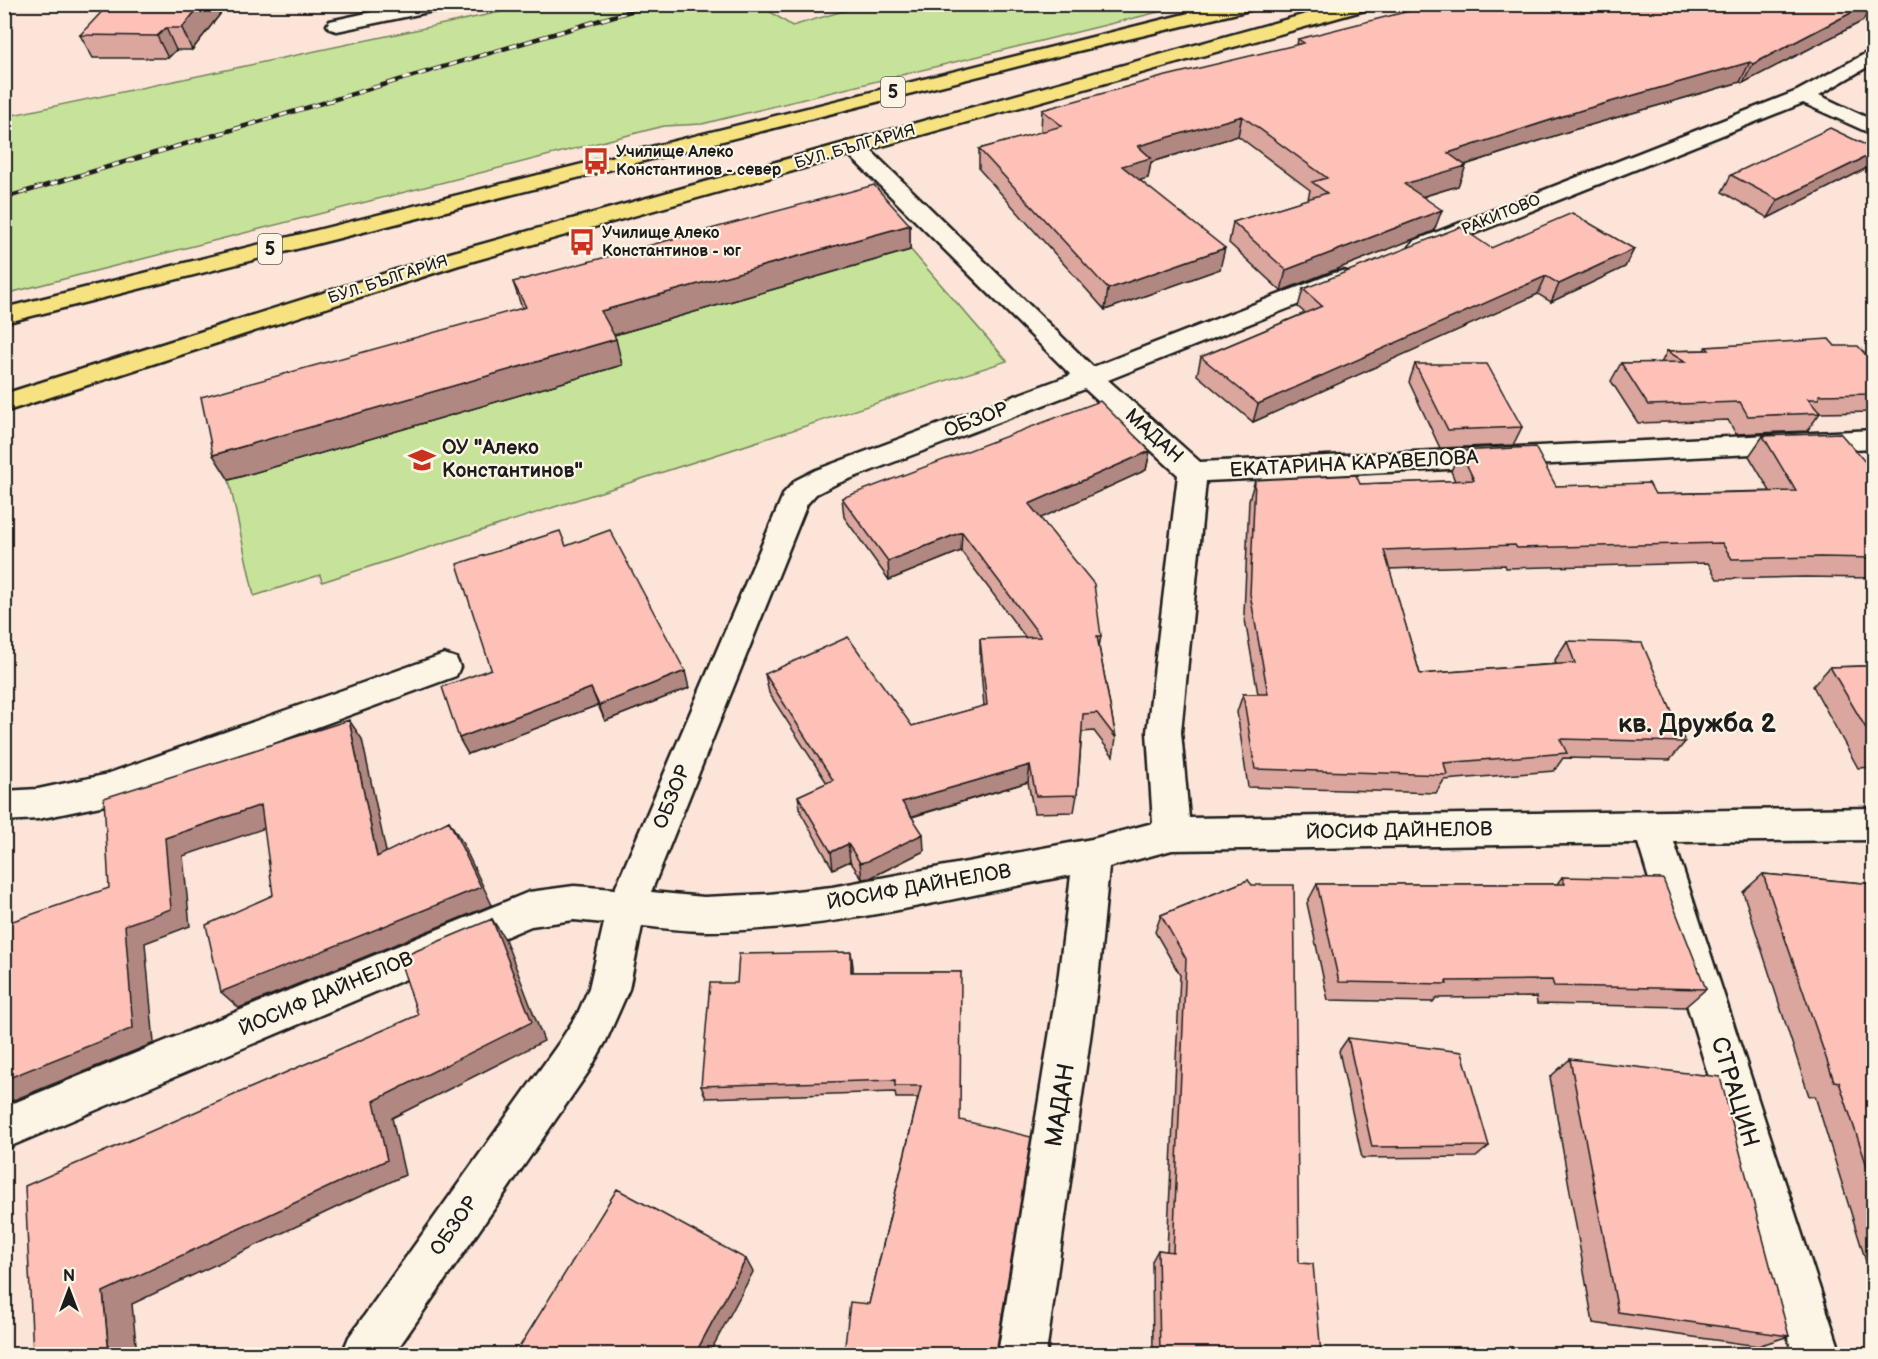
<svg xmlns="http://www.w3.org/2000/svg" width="1878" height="1359" font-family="'Balsamiq Sans',sans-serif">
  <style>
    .green { fill: #c7e39a; stroke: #72805b; stroke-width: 1.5 }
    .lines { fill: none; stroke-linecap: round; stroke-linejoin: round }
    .minor-casing { stroke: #1c1c1c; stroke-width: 5 }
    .highway-casing { stroke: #1c1c1c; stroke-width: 5 }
    .minor { fill: #fcf5e5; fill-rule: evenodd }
    .highway { fill: #f7e281; fill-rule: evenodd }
    .rail-casing { stroke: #1c1c1c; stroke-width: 4.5 }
    .rail { stroke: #fcf5e5; stroke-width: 3; stroke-dasharray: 8; stroke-linecap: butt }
    .wall { fill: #daa69e; stroke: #1c1c1c; stroke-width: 1.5 }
    .shaded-wall { fill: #b18781; stroke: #1c1c1c; stroke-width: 1.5 }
    .building { fill: #fdc1b8; stroke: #1c1c1c; stroke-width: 1.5 }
    .labels { text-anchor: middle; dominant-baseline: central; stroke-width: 4.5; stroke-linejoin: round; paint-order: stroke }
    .far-street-label { font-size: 16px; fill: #1c1c1c; stroke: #fcf5e5 }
    .far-poi-label { font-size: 16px; font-weight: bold; fill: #1c1c1c; stroke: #fcf5e5; text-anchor: start }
    .shield { fill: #fcf5e5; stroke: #5f5d58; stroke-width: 1.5 }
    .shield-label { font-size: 18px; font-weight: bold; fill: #1c1c1c }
    .street-label { font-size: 20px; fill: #1c1c1c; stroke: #fcf5e5 }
    .poi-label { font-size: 20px; font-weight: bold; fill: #1c1c1c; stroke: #fcf5e5; text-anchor: start }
    .near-street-label { font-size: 24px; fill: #1c1c1c; stroke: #fcf5e5 }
    .district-label { font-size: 26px; font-weight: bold; fill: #1c1c1c; stroke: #fcf5e5 }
  </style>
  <rect width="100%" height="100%" fill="#fce5d8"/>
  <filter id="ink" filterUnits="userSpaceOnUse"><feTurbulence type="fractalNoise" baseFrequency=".0167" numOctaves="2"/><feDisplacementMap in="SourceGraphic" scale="12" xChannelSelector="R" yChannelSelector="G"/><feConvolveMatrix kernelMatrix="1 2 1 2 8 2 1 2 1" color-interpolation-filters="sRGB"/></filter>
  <g filter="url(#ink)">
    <path class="green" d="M534 5H760L792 26 864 5H1187L702 124 664 126 5 294V112L8 116Z
      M911 250 1007 361 322 582 320 575 254 596 229 480 622 365 607 337Z"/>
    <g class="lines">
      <defs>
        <path id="minor" d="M409 4H447L445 8 438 10 337 31 330 29 327 25 330 21Z
          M1874 49V63L1819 95 1874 121V135L1803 103 1430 251 1422 253 1414 251 1410 246 1414 241 1797 91Z
          M854 141 862 142 1093 367 1334 273 1343 271 1352 273 1355 278 1352 283 1108 380 1200 462 1874 430V448L1206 481 1181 732 1189 818 1874 808V840L1674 842 1841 1354H1793L1638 843 1172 850 1109 867 1098 981 1046 1354H998L1058 981 1071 875C951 898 829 931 706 931 685 931 663 928 642 926L629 989 606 1041 589 1071 394 1354H342L349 1337 559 1043 578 1013 589 988 604 923 574 920 531 926 4 1149V1107L529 892 574 886 615 889 784 493 796 480 816 470 1071 375 846 152 843 147 846 142ZM1085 389 1178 475 1147 732 1153 823 1092 839 832 887 769 894 704 897 651 892 807 504 816 494 836 484Z
          M444 654 456 658 460 667 456 676 105 805 38 819 4 821V791L38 789 104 775Z"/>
        <path id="highway" d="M1225 4H1260L1258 8 1078 51 4 323V308Z
          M1342 4H1374L1372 8 459 265 4 412V394L443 255Z"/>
      </defs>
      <use href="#minor" class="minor-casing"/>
      <use href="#highway" class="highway-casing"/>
      <use href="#minor" class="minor"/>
      <use href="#highway" class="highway"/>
      <defs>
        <path id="rail" d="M4 198 654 4"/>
      </defs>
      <use href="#rail" class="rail-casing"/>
      <use href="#rail" class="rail"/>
    </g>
    <path class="wall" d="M228 4 192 50H176L168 58H93L80 35Z
      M1863 21 1743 83 1740 82 1573 130 1465 165 1458 186 1422 197 1434 231 1281 291 1229 243 1233 222 1308 199 1310 190 1238 136 1151 162 1148 178 1140 180 1220 269 1105 310 979 169V149L1043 132 1041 130 1042 110 1297 45 1298 39Z
      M1867 168 1768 218 1722 192 1731 175Z
      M910 225V250L614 335 622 365 229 480 522 308 513 282Z
      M1491 248 1634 249 1625 267 1551 302 1538 294 1253 422 1197 375 1201 357 1305 313 1298 307 1303 289Z
      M1835 346 1874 364V412L1820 413 1807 431 1736 434 1728 420 1638 423 1611 381 1621 363H1661L1667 351 1704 350 1706 347Z
      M1415 364 1522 427 1513 445 1440 448 1409 382Z
      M1763 436 1874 472V578L1804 577 1717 579 1708 563 1506 568 1505 565 1389 569 1420 674 1556 664 1555 660 1567 641 1685 742 1670 760 1563 758 1554 771 1444 780 1436 793 1248 787 1237 712 1243 694H1258L1244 614 1249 500 1255 480 1360 484 1455 481 1451 471 1460 451 1556 486 1655 494 1770 491 1749 456Z
      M1150 451 1146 470 1040 518 1101 636 1099 647 1116 738 1113 756 1094 731 1082 732 1077 795 1074 812 1034 813 1028 782 912 817 924 851 870 878 862 879 850 861 833 869 801 813 798 796 827 783 769 693 765 674 912 726 984 706 980 658V639L1026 638 961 551 889 580 844 517 842 498Z
      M566 546 689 688 605 721 598 705 468 754 459 738 491 669Z
      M1866 666H1874V767L1858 768 1813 686 1830 667Z
      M1763 874 1874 884V1282L1872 1281 1815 1096H1809L1743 892Z
      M1562 877 1706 989 1685 1007 1537 1004 1536 997 1436 998 1433 1002 1328 1000 1307 903 1317 884H1557Z
      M1248 880 1299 1263 1321 1354H1153L1152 1261 1158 1250 1167 1251 1180 975 1155 932 1161 915Z
      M851 952 853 972H961L869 1304 918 1098H896L895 1092 706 1098 701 1086Z
      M1348 1038 1489 1146 1476 1157 1362 1158 1339 1051Z
      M1570 1059 1789 1336 1758 1346 1593 1323 1550 1077Z"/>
    <path class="shaded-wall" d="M201 4H228L192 50 182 28Z
      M1868 4H1872L1863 21 1743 83 1753 64Z
      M166 28 176 50 168 58 157 36Z
      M1750 62 1740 82 1573 130 1449 170 1466 166 1458 186 1397 204 1404 184 1448 153 1582 110Z
      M1242 116 1238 136 1151 162 1148 178 1120 186 1122 166 1138 146Z
      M1874 153V157L1867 168 1768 218 1778 200Z
      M1442 210 1434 231 1281 291 1286 270Z
      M910 225V250L607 337 601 311Z
      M1225 248 1220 269 1105 310 1108 289Z
      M1634 249 1625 267 1551 302 1559 284Z
      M1546 276 1538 294 1253 422 1258 404Z
      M616 339 622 365 229 480 213 455Z
      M1150 451 1146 470 1028 524 1029 504Z
      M962 532 961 551 889 580 888 561Z
      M685 671 689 688 605 721 599 705Z
      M591 688 598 705 468 754 459 738Z
      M349 720 362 739 391 875 377 857Z
      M1030 765 1028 782 903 819 902 802Z
      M261 805 277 824 183 856 190 926 145 943 154 1043 4 1104V1080L125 925 165 838Z
      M449 821 461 840 492 905 239 1008 221 992Z
      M923 834 924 851 870 878 862 879 860 863Z
      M848 844 850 861 833 869 831 852Z
      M492 919 505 939 544 1041 392 1118 405 1175 132 1304 137 1354H109L103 1292 374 1101Z
      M851 952 853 966V986L851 972Z
      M746 1259 753 1272 709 1354H695Z"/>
    <path class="building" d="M109 4H201L182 28H166L157 36 80 35Z
      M1437 4H1868L1753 64 1750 62 1582 110 1448 153 1466 166 1404 184 1442 210 1286 270 1233 222 1327 193 1312 182 1327 178 1242 116 1138 146 1151 158 1122 166 1225 248 1108 289 979 149 1062 126 1042 110 1162 77 1304 43 1298 39Z
      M1830 128 1874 149V153L1778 200 1731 175Z
      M874 185 910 225 601 311 616 339 213 455 201 397 526 307 513 282Z
      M1572 213 1634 249 1559 284 1546 276 1258 404 1201 357 1322 306 1303 289 1460 227 1491 248Z
      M1829 339 1835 346H1858L1874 364V394L1819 395V399H1808L1820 413 1748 416 1740 402 1648 405 1621 363 1685 362 1667 351 1709 350 1706 347Z
      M1415 364H1487L1522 427 1448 430Z
      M1100 401 1150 451 1029 504 1094 584 1101 636H1097L1116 738 1097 713 1083 714 1077 795 1036 796 1030 765 902 802 923 834 868 861 860 863 848 844 831 852 798 796 833 780 765 674 848 637 912 726 987 705 980 639 1041 637 962 532 888 561 842 498Z
      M1840 433 1874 472V558L1820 557 1732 559 1722 543 1517 548 1515 545 1384 550 1420 674 1575 663 1567 641 1642 643 1685 742 1560 739 1567 753 1444 763 1447 775 1255 769 1243 694H1268L1250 594 1255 480 1356 475 1360 484 1474 480 1460 451 1535 447 1556 486 1649 483 1655 494 1796 491 1763 436Z
      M610 530 685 671 599 705 591 688 459 738 442 687 491 669 457 564 560 531 566 546Z
      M1866 666H1874V742L1830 667Z
      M349 720 377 857 449 821 481 887 221 992 206 925 273 895 261 805 165 838 171 909 125 925 133 1028 4 1080V924L109 888 104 798Z
      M1763 874 1874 884V1187L1839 1082 1834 1081Z
      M1562 877 1663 879 1706 989 1554 986 1552 980 1446 981 1447 984 1339 982 1317 884H1565Z
      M1248 880 1252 885H1294L1299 1263 1313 1264 1321 1354H1160L1158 1250 1173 1252 1186 959 1161 915Z
      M492 919 532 1022 374 1101 387 1160 103 1292 109 1354H33L25 1186 418 1015 399 958Z
      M851 952V972H961L960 1120 1031 1137 997 1347 1004 1349 1003 1354H844L850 1302 869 1304 921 1086H895V1080L701 1086 710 983H737L739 954Z
      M1348 1038 1462 1052 1489 1146 1372 1147Z
      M1570 1059 1720 1077 1789 1336 1618 1312Z
      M617 1189 746 1259 695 1354H515Z"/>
  </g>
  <defs>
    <symbol id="bus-bare" viewBox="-9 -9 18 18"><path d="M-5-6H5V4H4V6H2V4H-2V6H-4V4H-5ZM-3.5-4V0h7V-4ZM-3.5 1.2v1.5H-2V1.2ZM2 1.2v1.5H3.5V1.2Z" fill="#c8321e" stroke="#fcf5e5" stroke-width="2.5" paint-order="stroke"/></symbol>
    <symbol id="school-bare" viewBox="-9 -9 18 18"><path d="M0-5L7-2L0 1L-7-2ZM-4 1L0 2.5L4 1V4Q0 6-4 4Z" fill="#c8321e" stroke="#fcf5e5" stroke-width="2.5" paint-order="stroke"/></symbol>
  </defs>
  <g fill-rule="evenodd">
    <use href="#bus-bare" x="577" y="142" width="38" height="38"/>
    <use href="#bus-bare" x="563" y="223" width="38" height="38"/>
    <use href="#school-bare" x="403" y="441" width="38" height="38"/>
  </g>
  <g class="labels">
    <g class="far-street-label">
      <text transform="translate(855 147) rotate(-16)">БУЛ. БЪЛГАРИЯ</text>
      <text transform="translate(1501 215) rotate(-22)">РАКИТОВО</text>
      <text transform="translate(388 280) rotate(-18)">БУЛ. БЪЛГАРИЯ</text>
    </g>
    <g class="far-poi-label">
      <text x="616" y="152">Училище Алеко<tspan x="616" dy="18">Константинов - север</tspan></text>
      <text x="602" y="233">Училище Алеко<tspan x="602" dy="18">Константинов - юг</tspan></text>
    </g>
    <g class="shield">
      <rect x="881" y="77" width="24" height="30" rx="4.5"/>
      <rect x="258" y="234" width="24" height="30" rx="4.5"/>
    </g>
    <g class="shield-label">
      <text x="893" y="92">5</text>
      <text x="270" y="249">5</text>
    </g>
    <g class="street-label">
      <text transform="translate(976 420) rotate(-21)">ОБЗОР</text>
      <text transform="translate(1154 436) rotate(42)">МАДАН</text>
      <text transform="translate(1354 464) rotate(-3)">ЕКАТАРИНА КАРАВЕЛОВА</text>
      <text transform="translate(672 797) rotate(-68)">ОБЗОР</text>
      <text transform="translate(1399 831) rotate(-1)">ЙОСИФ ДАЙНЕЛОВ</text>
      <text transform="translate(919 887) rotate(-10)">ЙОСИФ ДАЙНЕЛОВ</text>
      <text transform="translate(326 994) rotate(-23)">ЙОСИФ ДАЙНЕЛОВ</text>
      <text transform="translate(454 1226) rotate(-55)">ОБЗОР</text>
    </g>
    <g class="poi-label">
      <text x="442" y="448">ОУ "Алеко<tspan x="442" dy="23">Константинов"</tspan></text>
    </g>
    <g class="near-street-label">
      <text transform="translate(1735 1092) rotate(73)">СТРАЦИН</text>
      <text transform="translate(1060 1105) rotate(-81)">МАДАН</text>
    </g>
    <g class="district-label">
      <text x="1697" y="724">кв. Дружба 2</text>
    </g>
  </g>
  <rect width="1878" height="1359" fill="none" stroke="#fcf5e5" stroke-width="24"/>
  <rect x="12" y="12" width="1854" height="1335" fill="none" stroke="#1c1c1c" stroke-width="2" filter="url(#ink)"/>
  <g transform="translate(69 1290)" stroke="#fcf5e5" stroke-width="4.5" paint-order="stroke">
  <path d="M0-4.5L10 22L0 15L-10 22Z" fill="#1c1c1c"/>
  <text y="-9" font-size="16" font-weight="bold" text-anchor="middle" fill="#1c1c1c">N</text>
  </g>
</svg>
